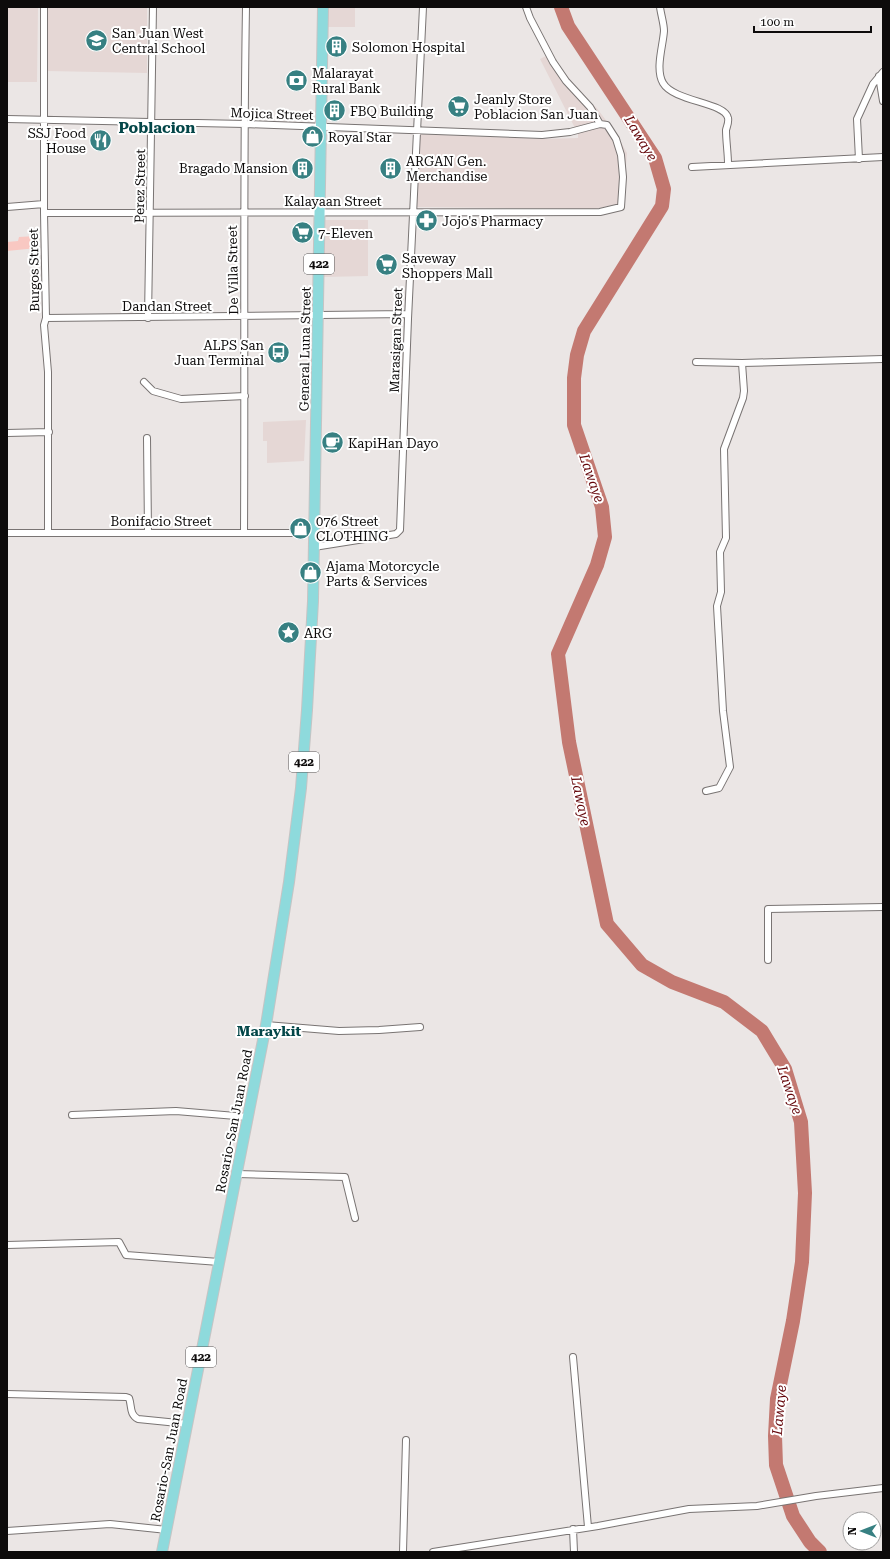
<svg xmlns="http://www.w3.org/2000/svg" width="890" height="1559" font-family="'Roboto Serif',serif">
  <style>
    .built { fill: #e5d7d5 }
    .green { fill: #f9c8c2 }
    .lines { fill: none; stroke-linecap: round; stroke-linejoin: round }
    .river { stroke: #c37971; stroke-width: 14 }
    .street-casing { stroke: #797473; stroke-width: 8 }
    .primary-casing { stroke: #c5c4c4; stroke-width: 12 }
    .street { stroke: #fff; stroke-width: 6 }
    .primary { stroke: #8edadc; stroke-width: 10 }
    .labels { text-anchor: middle; dominant-baseline: central; stroke-width: 4; stroke-linejoin: round; paint-order: stroke }
    .shield { fill: #fff; stroke: #565454; stroke-width: 1 }
    .shield-label { font-size: 12px; font-weight: bold; fill: #0d0b0b }
    .poi-label { font-size: 13px; fill: #0d0b0b; stroke: #fff; text-anchor: start }
    .street-label { font-size: 13px; fill: #0d0b0b; stroke: #fff }
    .water-label { font-size: 14px; font-style: italic; fill: #64060a; stroke: #fff }
    .neighbourhood-label { font-size: 14px; font-weight: bold; fill: #034648; stroke: #fff }
    .quarter-label { font-size: 15px; font-weight: bold; fill: #034648; stroke: #fff }
  </style>
  <rect width="100%" height="100%" fill="#ebe6e5"/>
  <path class="built" d="M7 7H38L37 82H7Z
    M47 7H147V73L47 71Z
    M328 7 355 8V27H328Z
    M552 53 569 82 584 98 596 107 617 135 627 153 623 203 594 209 417 207 420 134 543 139 578 138V134L540 59Z
    M325 220H368V276L324 277Z
    M306 420 304 461 267 463V441H263V422Z"/>
  <path class="green" d="M36 236 37 248 7 251V242L18 241 19 237Z"/>
  <g class="lines">
    <path class="river" d="M561 7 568 26 655 158 664 189 662 206 584 331 577 355 574 378V425L602 507 605 537 597 565 558 654 569 742 607 924 642 965 672 982 724 1002 762 1031 785 1069 801 1122 805 1193 802 1262 793 1321 777 1399 775 1436 776 1465 793 1516 810 1542 820 1552"/>
    <defs>
      <path id="street" d="M44 7V213L46 318 44 325 48 372V532
        M526 7 530 18 553 62 566 81 590 107 600 124
        M660 7C661 15 664 24 664 31 663 46 655 69 663 83 674 102 725 102 728 118 729 122 727 126 726 130 726 141 728 153 728 164
        M879 76 883 101
        M7 119 245 124 542 135 570 132 600 124 607 125 616 139 621 155 623 177 621 207 600 212 44 213
        M859 159 857 119 873 84 883 72
        M692 167 883 157
        M7 207 44 204
        M46 318 408 314
        M148 318 153 7
        M696 362 742 363 883 359
        M144 382 153 391 181 399 245 396
        M7 433 49 432
        M147 438 148 532
        M7 533H315
        M244 533C245 358 243 182 246 7
        M314 547 396 534 400 530 408 319 423 7
        M706 791 719 788 730 767 723 711 717 606 721 592 720 552 726 538 724 449 743 398 744 391 742 363
        M768 960V909L883 907
        M266 1025 339 1031 379 1030 420 1027
        M72 1115 176 1111 248 1117
        M237 1174 345 1177 355 1218
        M7 1245 119 1242 126 1255 219 1262
        M573 1357 588 1527
        M7 1394 126 1397 129 1398C132 1406 129 1414 138 1419L188 1424
        M573 1529 574 1552
        M7 1531 110 1524 167 1530
        M403 1552 406 1440
        M433 1552 598 1526 689 1509 757 1506 816 1496 883 1488"/>
      <path id="primary" d="M162 1552 266 1025 289 882 301 788 307 710 313 601 323 7"/>
    </defs>
    <use href="#street" class="street-casing"/>
    <use href="#primary" class="primary-casing"/>
    <use href="#street" class="street"/>
    <use href="#primary" class="primary"/>
  </g>
  <defs>
    <symbol id="school-disc" viewBox="-11 -11 22 22"><circle r="9.5" fill="#378082" stroke="#fff"/><path d="M0-5L7-2L0 1L-7-2ZM-4 1L0 2.5L4 1V4Q0 6-4 4Z" fill="#fff"/></symbol>
    <symbol id="building-disc" viewBox="-11 -11 22 22"><circle r="9.5" fill="#378082" stroke="#fff"/><path d="M-4-6H4V6H1V3H-1V6H-4ZM-2.5-4.3h1.7v1.8h-1.7ZM.8-4.3h1.7v1.8H.8ZM-2.5-1h1.7V.8h-1.7ZM.8-1h1.7V.8H.8Z" fill="#fff"/></symbol>
    <symbol id="bank-disc" viewBox="-11 -11 22 22"><circle r="9.5" fill="#378082" stroke="#fff"/><path d="M-6-4H6V4H-6ZM0-2.3a2.3 2.3 0 1 0 0 4.6a2.3 2.3 0 1 0 0-4.6Z" fill="#fff"/></symbol>
    <symbol id="supermarket-disc" viewBox="-11 -11 22 22"><circle r="9.5" fill="#378082" stroke="#fff"/><path d="M-6-5.5h2.5l.6 2H6L4.5 2H-2.5L-4.4-4H-6ZM-1.5 3.2a1.3 1.3 0 1 0 .1 0ZM3 3.2a1.3 1.3 0 1 0 .1 0Z" fill="#fff"/></symbol>
    <symbol id="shop-disc" viewBox="-11 -11 22 22"><circle r="9.5" fill="#378082" stroke="#fff"/><path d="M-5-2.5h2.3a2.7 3.5 0 0 1 5.4 0H5L5.5 6h-11ZM-1.5-2.5h3a1.5 2.3 0 0 0-3 0Z" fill="#fff"/></symbol>
    <symbol id="restaurant-disc" viewBox="-11 -11 22 22"><circle r="9.5" fill="#378082" stroke="#fff"/><path d="M-5-6h1v4h1v-4h1v4h1v-4h1v5L-1.5 .5V6h-2V.5L-5-1ZM5-6V6H3V1.5H1.5Q1.5-4 5-6Z" fill="#fff"/></symbol>
    <symbol id="pharmacy-disc" viewBox="-11 -11 22 22"><circle r="9.5" fill="#378082" stroke="#fff"/><path d="M-2-6h4v4h4v4h-4v4h-4v-4h-4v-4h4Z" fill="#fff"/></symbol>
    <symbol id="bus-disc" viewBox="-11 -11 22 22"><circle r="9.5" fill="#378082" stroke="#fff"/><path d="M-5-6H5V4H4V6H2V4H-2V6H-4V4H-5ZM-3.5-4V0h7V-4ZM-3.5 1.2v1.5H-2V1.2ZM2 1.2v1.5H3.5V1.2Z" fill="#fff"/></symbol>
    <symbol id="cafe-disc" viewBox="-11 -11 22 22"><circle r="9.5" fill="#378082" stroke="#fff"/><path d="M-5.5-4.5H6V0H3Q3 3.5 0 3.5H-2.5Q-5.5 3.5-5.5 0ZM3-3.2v2h1.7v-2ZM-6 4.5H4V6H-6Z" fill="#fff"/></symbol>
    <symbol id="sight-disc" viewBox="-11 -11 22 22"><circle r="9.5" fill="#378082" stroke="#fff"/><path d="M0-6L1.8-2.2L6-1.7L2.9 1.2L3.7 5.4L0 3.3L-3.7 5.4L-2.9 1.2L-6-1.7L-1.8-2.2Z" fill="#fff"/></symbol>
  </defs>
  <g fill-rule="evenodd">
    <use href="#school-disc" x="84" y="28" width="25" height="25"/>
    <use href="#building-disc" x="324" y="34" width="25" height="25"/>
    <use href="#bank-disc" x="284" y="68" width="25" height="25"/>
    <use href="#supermarket-disc" x="446" y="94" width="25" height="25"/>
    <use href="#building-disc" x="322" y="98" width="25" height="25"/>
    <use href="#shop-disc" x="300" y="124" width="25" height="25"/>
    <use href="#restaurant-disc" x="88" y="128" width="25" height="25"/>
    <use href="#building-disc" x="290" y="156" width="25" height="25"/>
    <use href="#building-disc" x="378" y="156" width="25" height="25"/>
    <use href="#pharmacy-disc" x="414" y="208" width="25" height="25"/>
    <use href="#supermarket-disc" x="290" y="220" width="25" height="25"/>
    <use href="#supermarket-disc" x="374" y="252" width="25" height="25"/>
    <use href="#bus-disc" x="266" y="340" width="25" height="25"/>
    <use href="#cafe-disc" x="320" y="430" width="25" height="25"/>
    <use href="#shop-disc" x="288" y="516" width="25" height="25"/>
    <use href="#shop-disc" x="298" y="560" width="25" height="25"/>
    <use href="#sight-disc" x="276" y="620" width="25" height="25"/>
  </g>
  <g class="labels">
    <g class="shield">
      <rect x="304" y="254" width="30" height="20" rx="3"/>
      <rect x="289" y="752" width="30" height="20" rx="3"/>
      <rect x="186" y="1347" width="30" height="20" rx="3"/>
    </g>
    <g class="shield-label">
      <text x="319" y="264">422</text>
      <text x="304" y="762">422</text>
      <text x="201" y="1357">422</text>
    </g>
    <g class="poi-label">
      <text x="112" y="33">San Juan West<tspan x="112" dy="15">Central School</tspan></text>
      <text x="352" y="47">Solomon Hospital</text>
      <text x="312" y="73">Malarayat<tspan x="312" dy="15">Rural Bank</tspan></text>
      <text x="474" y="99">Jeanly Store<tspan x="474" dy="15">Poblacion San Juan</tspan></text>
      <text x="350" y="111">FBQ Building</text>
      <text x="86" y="133" text-anchor="end">SSJ Food<tspan x="86" dy="15">House</tspan></text>
      <text x="328" y="137">Royal Star</text>
      <text x="406" y="161">ARGAN Gen.<tspan x="406" dy="15">Merchandise</tspan></text>
      <text x="288" y="168" text-anchor="end">Bragado Mansion</text>
      <text x="442" y="221">Jojo's Pharmacy</text>
      <text x="318" y="233">7-Eleven</text>
      <text x="402" y="258">Saveway<tspan x="402" dy="15">Shoppers Mall</tspan></text>
      <text x="264" y="345" text-anchor="end">ALPS San<tspan x="264" dy="15">Juan Terminal</tspan></text>
      <text x="348" y="443">KapiHan Dayo</text>
      <text x="316" y="521">076 Street<tspan x="316" dy="15">CLOTHING</tspan></text>
      <text x="326" y="566">Ajama Motorcycle<tspan x="326" dy="15">Parts &amp; Services</tspan></text>
      <text x="304" y="633">ARG</text>
    </g>
    <g class="street-label">
      <text transform="translate(272 114) rotate(2)">Mojica Street</text>
      <text transform="translate(140 186) rotate(-89)">Perez Street</text>
      <text x="333" y="201">Kalayaan Street</text>
      <text transform="translate(34 270) rotate(-91)">Burgos Street</text>
      <text transform="translate(233 270) rotate(-91)">De Villa Street</text>
      <text x="167" y="306">Dandan Street</text>
      <text transform="translate(396 340) rotate(-88)">Marasigan Street</text>
      <text transform="translate(305 349) rotate(-89)">General Luna Street</text>
      <text x="161" y="521">Bonifacio Street</text>
      <text transform="translate(234 1121) rotate(-79)">Rosario-San Juan Road</text>
      <text transform="translate(169 1450) rotate(-79)">Rosario-San Juan Road</text>
    </g>
    <g class="water-label">
      <text transform="translate(641 138) rotate(59)">Lawaye</text>
      <text transform="translate(592 478) rotate(71)">Lawaye</text>
      <text transform="translate(581 801) rotate(78)">Lawaye</text>
      <text transform="translate(790 1090) rotate(71)">Lawaye</text>
      <text transform="translate(779 1410) rotate(-85)">Lawaye</text>
    </g>
    <g class="neighbourhood-label">
      <text x="269" y="1031">Maraykit</text>
    </g>
    <g class="quarter-label">
      <text x="157" y="128">Poblacion</text>
    </g>
  </g>
  <rect width="890" height="1559" fill="none" stroke="#0d0b0b" stroke-width="16"/>
  <g transform="translate(862 1531) rotate(270)"><circle r="19" fill="#ffffff" stroke="#9e9d9d"/>
  <path d="M0-3L7 15L0 10L-7 15Z" fill="#378082"/>
  <text y="-6" font-size="11" font-weight="bold" text-anchor="middle" fill="#0d0b0b">N</text>
  </g>
  <path d="M754 26v6h117v-6" fill="none" stroke="#0d0b0b" stroke-width="2"/>
  <text x="760" y="26" font-size="12" fill="#0d0b0b" stroke="#ffffff" stroke-width="3" paint-order="stroke">100 m</text>
</svg>
